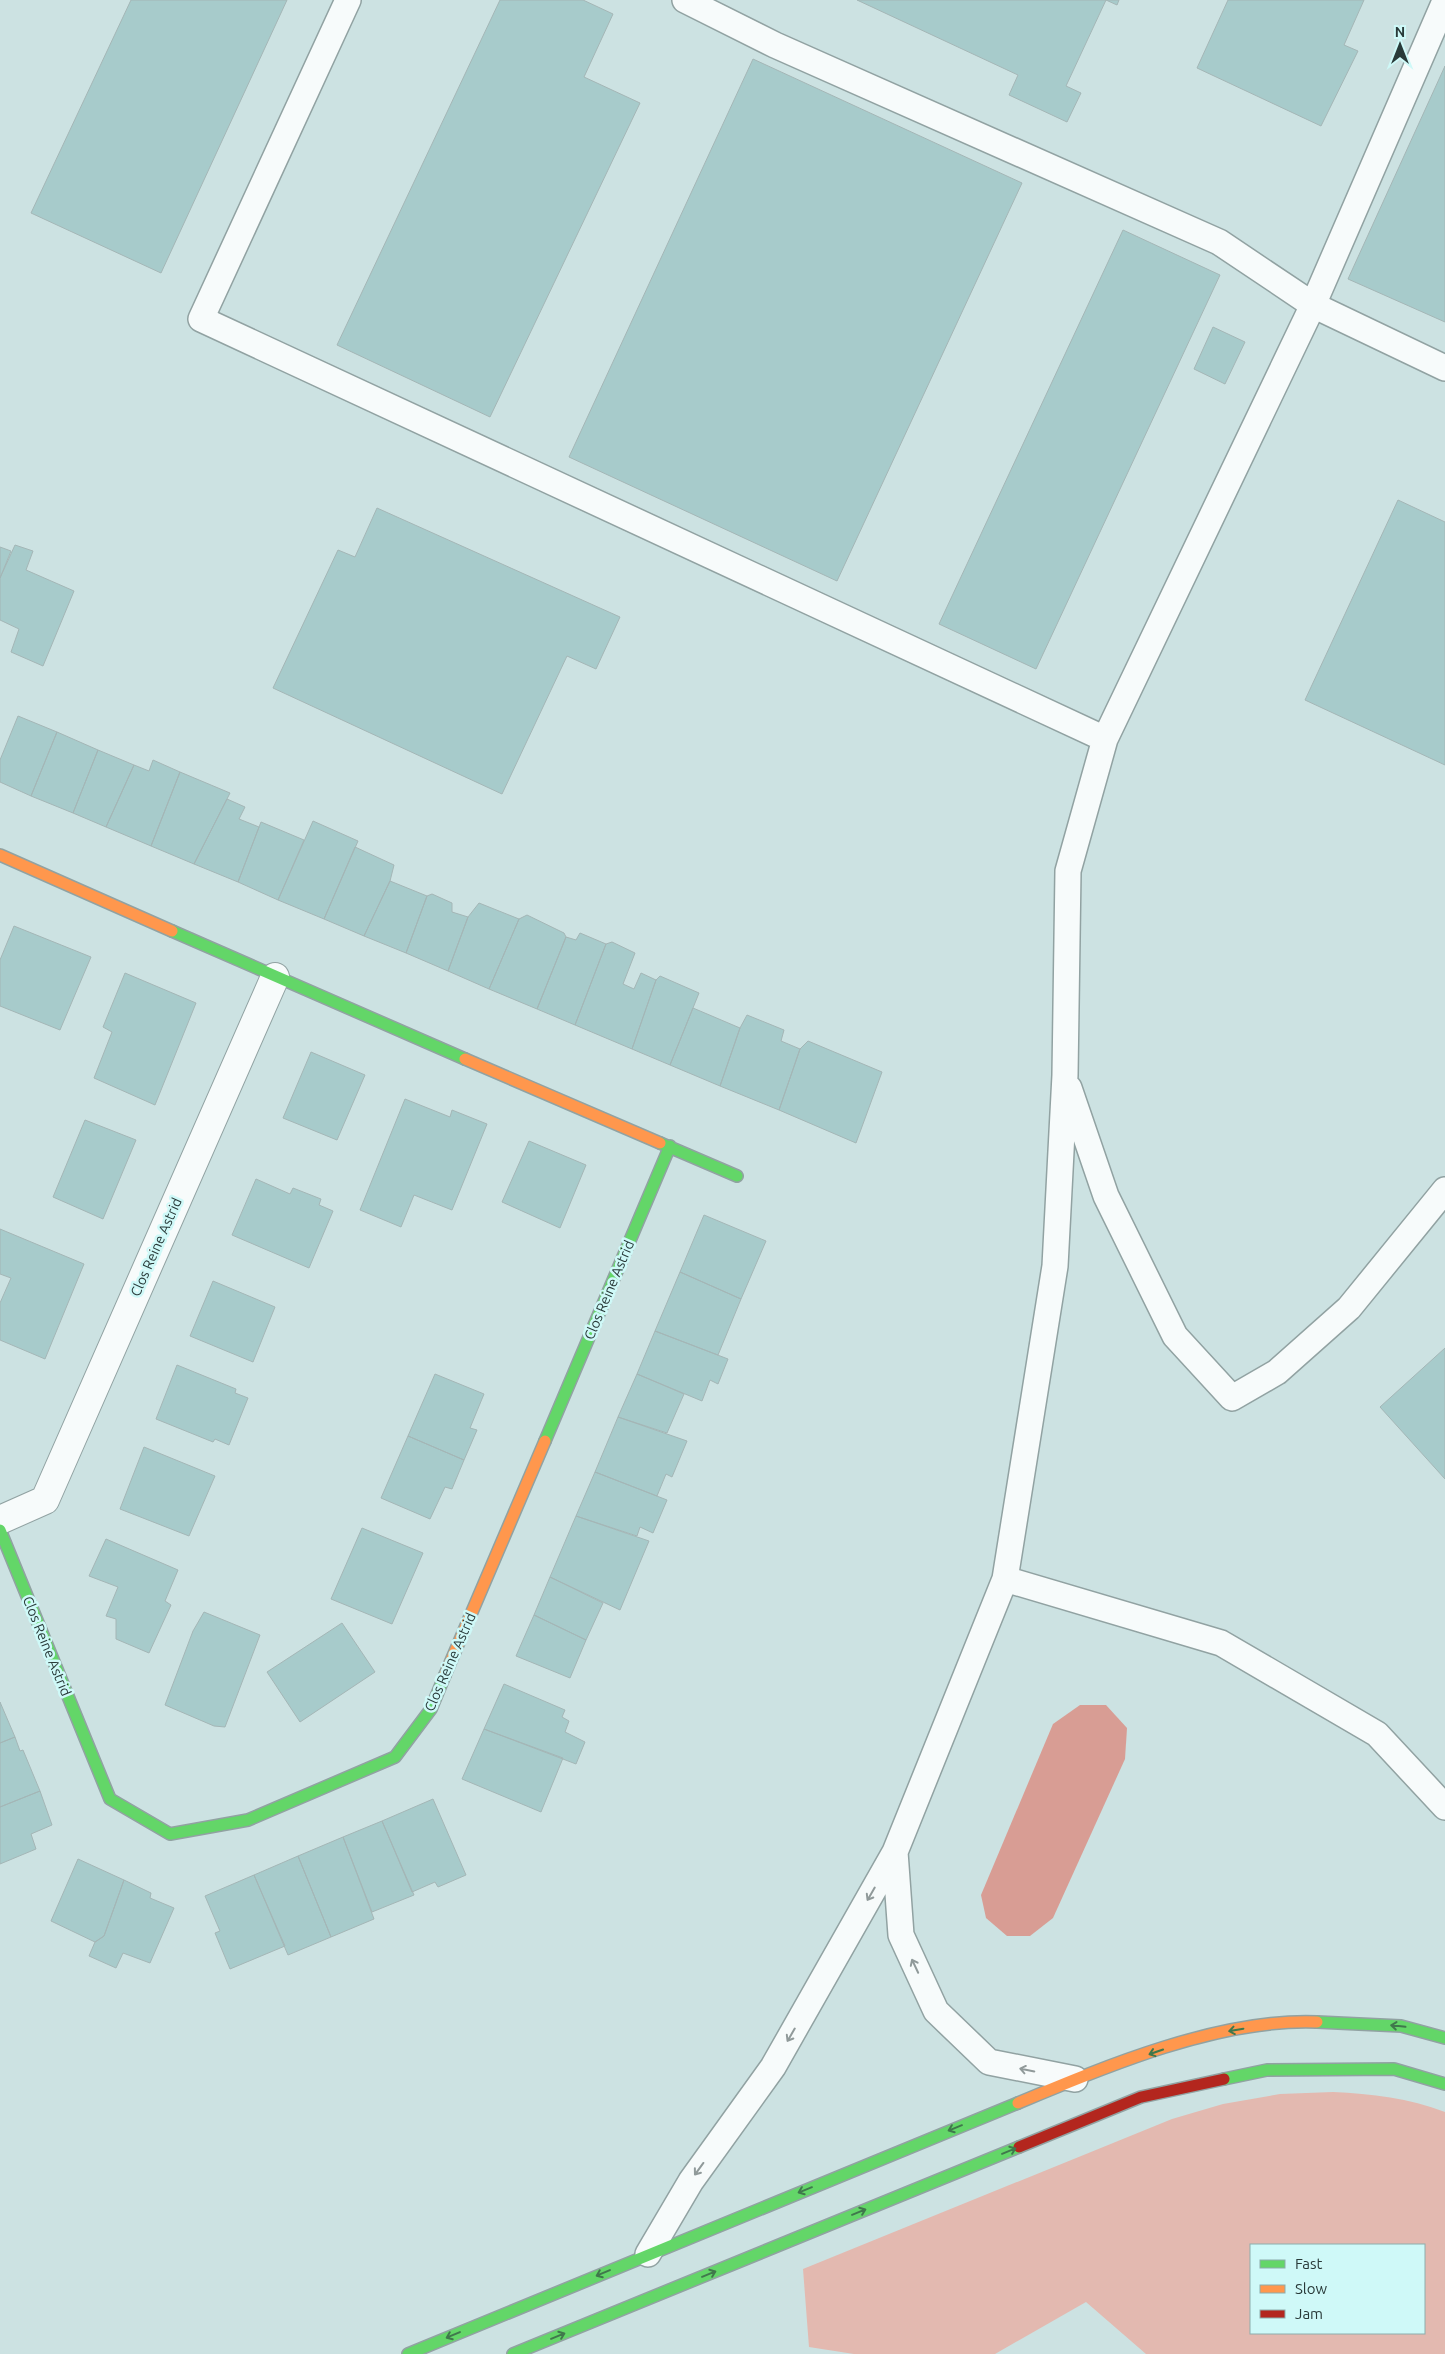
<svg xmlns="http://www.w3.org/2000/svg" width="1445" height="2354" font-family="Ubuntu,sans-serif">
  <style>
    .forest { fill: #e3b9b0; fill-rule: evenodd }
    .water { fill: #d89d94 }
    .building { fill: #a7cbcb; stroke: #a4b6b6 }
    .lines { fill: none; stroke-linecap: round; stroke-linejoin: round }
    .lane-casing { stroke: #91a2a2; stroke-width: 28 }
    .street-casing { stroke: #91a2a2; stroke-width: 30 }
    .fast-casing { stroke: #91a2a2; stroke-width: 14 }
    .slow-casing { stroke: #91a2a2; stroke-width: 14 }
    .jam-casing { stroke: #91a2a2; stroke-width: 14 }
    .lane { stroke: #f7fbfb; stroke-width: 25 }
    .street { stroke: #f7fbfb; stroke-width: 28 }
    .fast { stroke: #63d668; stroke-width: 11 }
    .slow { stroke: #ff974d; stroke-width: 11 }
    .jam { stroke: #b3261e; stroke-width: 11 }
    .oneway { stroke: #909a9a }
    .oneway2 { stroke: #40784c }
    .labels { text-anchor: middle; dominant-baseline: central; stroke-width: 5; stroke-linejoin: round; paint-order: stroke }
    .street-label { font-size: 14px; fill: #293a39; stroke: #cff9f8 }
  </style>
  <rect width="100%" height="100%" fill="#cce2e2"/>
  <path class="forest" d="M1333 2092C1372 2094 1409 2098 1445 2112V2354H1146L1086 2302 995 2354H854L809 2347 803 2269 1172 2119 1223 2104 1280 2094ZM1251 2245H1424V2333H1251Z"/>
  <path class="water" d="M1080 1705H1106L1127 1728 1125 1759 1053 1918 1030 1936H1007L986 1918 981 1895 1053 1724Z"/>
  <path class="building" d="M131 0H287L161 273 31 213Z
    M500 0H583L613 14 584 77 640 103 490 417 337 345Z
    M857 0H1119L1117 5 1106 0 1066 86 1081 93 1067 122 1009 95 1018 75Z
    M1228 0H1364L1344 45 1358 51 1321 126 1197 68Z
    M753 59 1022 183 837 581 569 457Z
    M1445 66V322L1348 279Z
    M1123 230 1220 275 1036 669 939 624Z
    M1213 327 1245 342 1225 384 1194 369Z
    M1398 500 1445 522V765L1305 700Z
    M377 508 620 617 596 669 567 656 502 794 273 688 338 550 355 557Z
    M15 545 33 551 26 570 74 591 43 666 11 652 19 629 0 620V578Z
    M0 547 11 551 0 578Z
    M18 716 57 732 31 796 0 782V760Z
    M57 732 98 750 73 813 31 796Z
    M98 750 134 765 106 827 73 813Z
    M153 760 180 772 151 846 106 827 134 765 149 771Z
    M180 772 230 793 194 864 151 846Z
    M227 799 245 807 239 819 259 827 238 882 194 864Z
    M313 821 358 841 324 919 278 900Z
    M261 822 304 840 278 900 238 882Z
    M355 847 394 865 390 881 364 936 324 919Z
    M390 881 427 896 406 953 364 936Z
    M432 894 452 903V912L468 917 448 971 406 953 427 896Z
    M479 903 519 919 489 989 448 971 468 917Z
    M527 915 564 933 566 937 537 1009 489 989 519 919Z
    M14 926 91 957 60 1030 0 1006V960Z
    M580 933 606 944 575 1025 537 1009 566 937 576 940Z
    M612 942 635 953 623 984 634 989 641 973 656 980 632 1049 575 1025 606 944Z
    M125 973 196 1003 155 1105 94 1078 112 1032 103 1027Z
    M660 976 699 993 670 1065 632 1049 656 980Z
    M693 1008 740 1028 720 1086 670 1065Z
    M747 1015 784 1030 781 1041 800 1049 779 1110 720 1086 740 1028Z
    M808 1041 882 1072 856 1143 779 1110 800 1049Z
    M311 1052 365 1075 337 1140 283 1118Z
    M405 1099 450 1117 452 1110 487 1124 452 1210 414 1195 401 1227 360 1210Z
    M85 1120 136 1140 103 1219 53 1197Z
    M529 1141 586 1165 560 1228 502 1202Z
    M256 1179 290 1194 293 1188 321 1199 319 1205 333 1211 309 1268 232 1235Z
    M704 1215 766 1241 741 1299 680 1272Z
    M0 1229 84 1264 45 1359 0 1340V1303L11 1278 0 1274Z
    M680 1272 741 1299 718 1355 655 1331Z
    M213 1281 275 1307 253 1362 190 1336Z
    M655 1331 728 1359 718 1384 710 1380 702 1401 637 1374Z
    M1445 1348V1479L1380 1407Z
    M177 1365 236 1389 235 1393 248 1398 229 1445 215 1439 213 1442 156 1419Z
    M435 1374 484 1394 470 1428 477 1430 464 1460 408 1436Z
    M637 1374 684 1394 667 1433 618 1417Z
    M618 1417 687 1441 672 1477 666 1474 657 1496 595 1472Z
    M408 1436 464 1460 452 1489 445 1487 430 1519 381 1498Z
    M144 1447 215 1476 189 1536 120 1509Z
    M595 1472 667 1500 653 1533 640 1527 637 1536 576 1516Z
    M576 1516 649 1541 620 1610 550 1577Z
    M362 1528 423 1553 392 1624 331 1599Z
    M106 1539 178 1570 165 1601 171 1605 149 1653 116 1639V1619L106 1616 118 1587 89 1576Z
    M550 1577 603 1603 586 1640 534 1615Z
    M204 1612 260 1635 225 1727 214 1726 165 1705 193 1631Z
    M534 1615 586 1640 570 1678 516 1656Z
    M342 1623 375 1672 300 1722 267 1672Z
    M504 1684 565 1710 562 1717 569 1721 565 1732 585 1742 576 1764 484 1729Z
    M0 1702 15 1737 0 1743Z
    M484 1729 563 1758 541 1812 462 1779Z
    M15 1737 20 1751 23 1750 40 1791 0 1807V1743Z
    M40 1791 52 1825 31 1834 36 1849 0 1864V1807Z
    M433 1799 466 1875 438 1887 435 1882 412 1892 382 1821Z
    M382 1821 414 1895 372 1912 343 1837Z
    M343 1837 374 1919 331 1937 298 1856Z
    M298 1856 331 1937 288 1955 254 1875Z
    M78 1859 124 1880 104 1936 95 1942 51 1921Z
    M254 1875 285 1946 230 1969 215 1933 220 1931 205 1896Z
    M124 1880 151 1893 150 1898 174 1908 150 1963 123 1953 116 1968 89 1956 95 1942 104 1936Z"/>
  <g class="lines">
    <defs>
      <path id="lane" d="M348 0 201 319 1105 739
        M685 0 775 45 1219 242 1313 305 1445 1
        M1069 1088 1106 1196 1175 1336 1232 1398 1277 1372 1349 1308 1445 1190
        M1005 1579 1221 1643 1377 1734 1445 1807
        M895 1852 901 1935 936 2011 989 2062 1075 2079
        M648 2254 691 2181 773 2067 895 1852 1005 1579 1055 1266 1065 1075 1068 871 1105 739 1313 305 1445 368"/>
      <path id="street" d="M0 1520 45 1500 275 977"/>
      <path id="fast" d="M172 931 465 1059
        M660 1143 737 1176
        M545 1441 670 1146
        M0 1530 110 1799 170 1834 248 1820 395 1757 431 1709 445 1675
        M1317 2022 1401 2026 1445 2038
        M1224 2079 1267 2070 1394 2069 1445 2084
        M408 2354 1018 2103
        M513 2354 1019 2147"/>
      <path id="slow" d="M0 855 172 931
        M465 1059 660 1143
        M445 1675 545 1441
        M1018 2103C1106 2066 1221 2018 1317 2022"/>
      <path id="jam" d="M1019 2147 1141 2097 1224 2079"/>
    </defs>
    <use href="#lane" class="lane-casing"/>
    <use href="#street" class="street-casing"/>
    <use href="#fast" class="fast-casing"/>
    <use href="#slow" class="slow-casing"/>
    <use href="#jam" class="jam-casing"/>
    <use href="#lane" class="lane"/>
    <use href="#street" class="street"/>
    <use href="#fast" class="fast"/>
    <use href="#slow" class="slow"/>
    <use href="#jam" class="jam"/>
  </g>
  <defs><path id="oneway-shaft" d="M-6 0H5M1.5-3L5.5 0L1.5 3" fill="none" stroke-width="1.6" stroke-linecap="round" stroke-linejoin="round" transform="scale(1.25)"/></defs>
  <g class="oneway">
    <use href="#oneway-shaft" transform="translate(871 1894) rotate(120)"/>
    <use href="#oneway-shaft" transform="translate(915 1966) rotate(-115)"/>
    <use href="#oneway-shaft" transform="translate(791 2035) rotate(120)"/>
    <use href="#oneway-shaft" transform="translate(1027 2070) rotate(-169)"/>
    <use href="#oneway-shaft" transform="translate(699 2169) rotate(126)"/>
  </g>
  <g class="oneway2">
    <use href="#oneway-shaft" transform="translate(1398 2026) rotate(-174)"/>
    <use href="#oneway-shaft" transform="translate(1236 2030) rotate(170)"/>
    <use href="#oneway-shaft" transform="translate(1156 2052) rotate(161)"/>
    <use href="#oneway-shaft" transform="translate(955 2128) rotate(158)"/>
    <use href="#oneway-shaft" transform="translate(1009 2151) rotate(-22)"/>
    <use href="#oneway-shaft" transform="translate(805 2190) rotate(158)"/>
    <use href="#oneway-shaft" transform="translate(859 2212) rotate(-22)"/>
    <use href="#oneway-shaft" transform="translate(603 2273) rotate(157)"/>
    <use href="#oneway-shaft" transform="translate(709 2274) rotate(-22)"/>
    <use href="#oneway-shaft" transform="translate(453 2335) rotate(157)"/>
    <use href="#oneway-shaft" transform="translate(558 2336) rotate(-22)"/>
  </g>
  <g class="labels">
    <g class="street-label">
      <text transform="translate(156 1247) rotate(-66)">Clos Reine Astrid</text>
      <text transform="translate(609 1290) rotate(-67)">Clos Reine Astrid</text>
      <text transform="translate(47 1646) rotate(68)">Clos Reine Astrid</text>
      <text transform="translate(450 1662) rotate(-66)">Clos Reine Astrid</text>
    </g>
  </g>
  <rect x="1250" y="2244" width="175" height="90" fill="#cff9f8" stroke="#8dadac"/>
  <rect x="1260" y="2260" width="25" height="8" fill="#63d668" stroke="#8dadac"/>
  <text x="1295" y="2269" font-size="15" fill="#293a39">Fast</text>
  <rect x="1260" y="2285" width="25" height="8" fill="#ff974d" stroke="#8dadac"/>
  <text x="1295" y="2294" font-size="15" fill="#293a39">Slow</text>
  <rect x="1260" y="2310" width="25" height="8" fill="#b3261e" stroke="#8dadac"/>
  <text x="1295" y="2319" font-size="15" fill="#293a39">Jam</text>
  <g transform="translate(1400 45)" stroke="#cff9f8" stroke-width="4" paint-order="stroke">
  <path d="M0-4L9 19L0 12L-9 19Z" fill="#293a39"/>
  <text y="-8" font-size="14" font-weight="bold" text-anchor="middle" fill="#293a39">N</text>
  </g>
</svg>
